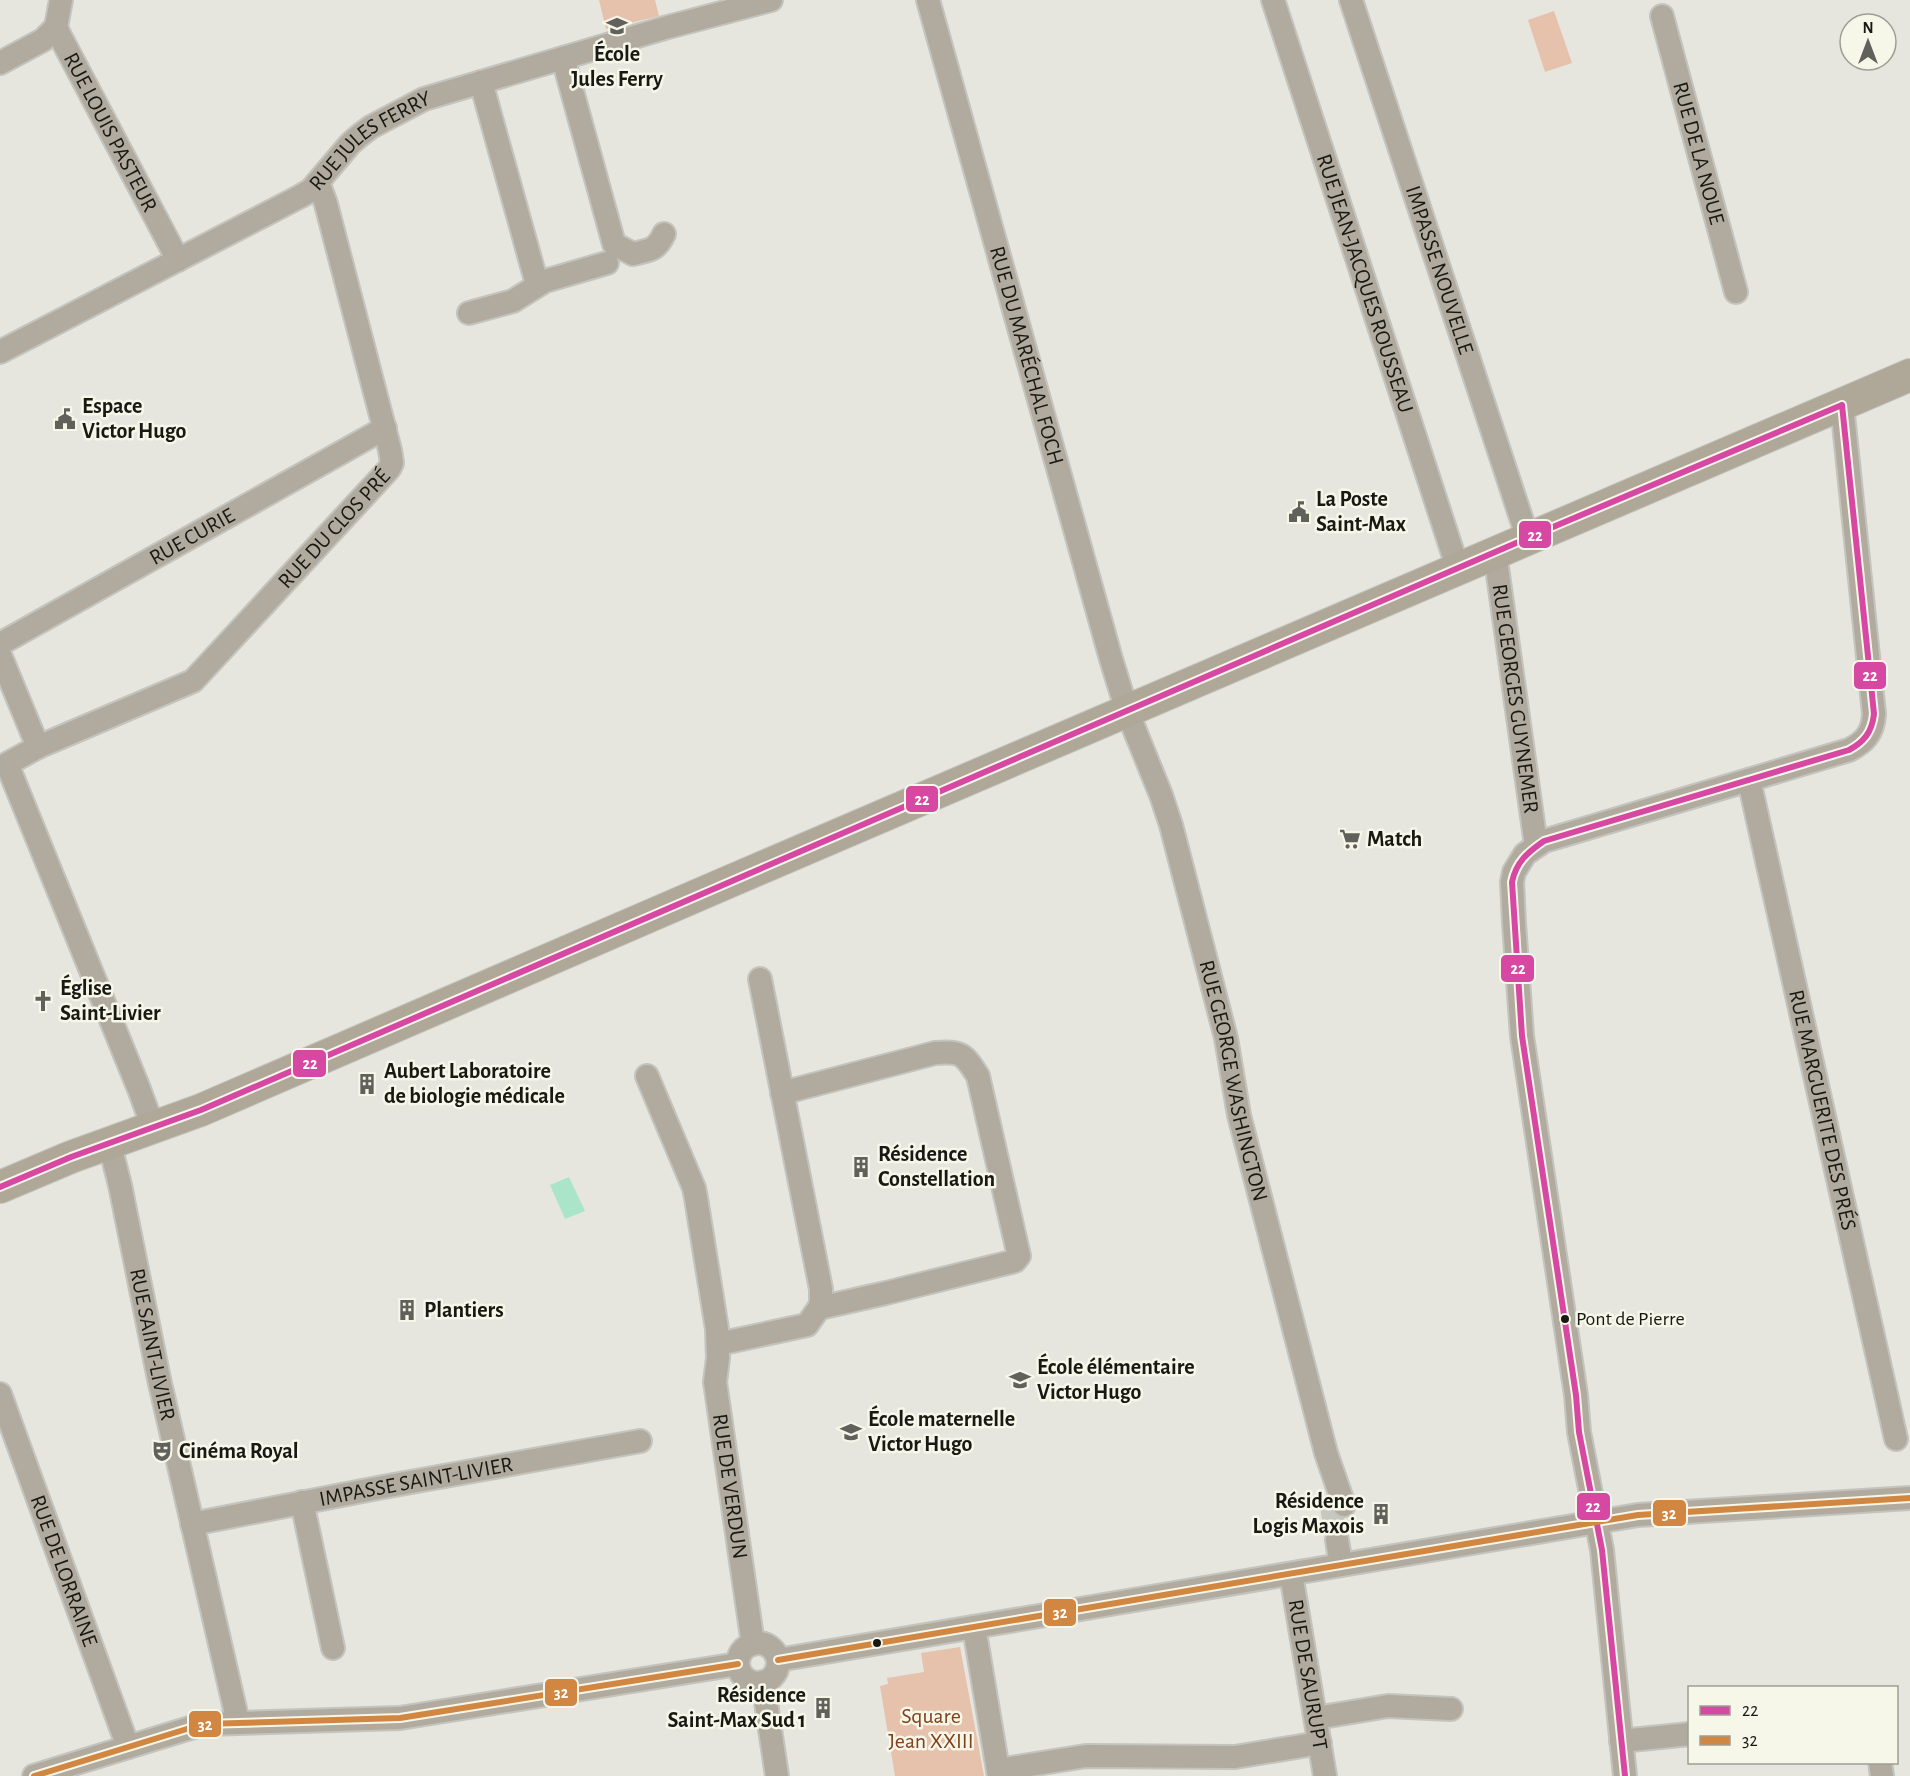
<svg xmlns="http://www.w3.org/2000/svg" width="1910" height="1776" font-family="'Alegreya Sans',sans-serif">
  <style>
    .green { fill: #e6c1ab }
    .water { fill: #aae5ca }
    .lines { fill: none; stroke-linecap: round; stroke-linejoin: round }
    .street-tunnel { stroke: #c7c7c1; stroke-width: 22; stroke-dasharray: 22 11; stroke-linecap: butt }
    .street-casing { stroke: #c4c4bf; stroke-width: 26 }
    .secondary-casing { stroke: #c4c4bf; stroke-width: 34 }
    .street { stroke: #b1aa9e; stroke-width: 22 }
    .secondary { stroke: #afa898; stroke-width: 32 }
    .bus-1-casing { stroke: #f6f6e9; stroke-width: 10 }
    .bus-2-casing { stroke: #f6f6e9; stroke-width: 10 }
    .bus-1 { stroke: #d748a3; stroke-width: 6 }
    .bus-2 { stroke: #d18741; stroke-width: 6 }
    .bus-dot { fill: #191914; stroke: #f6f6e9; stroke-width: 2 }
    .labels { text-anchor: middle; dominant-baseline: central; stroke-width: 5; stroke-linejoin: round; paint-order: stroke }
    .bus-label { font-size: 20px; fill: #191914; stroke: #f6f6e9; text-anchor: start }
    .poi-label { font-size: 22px; font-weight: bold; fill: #191914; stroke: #f6f6e9; text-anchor: start }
    .street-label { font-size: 22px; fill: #191914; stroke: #f6f6e9 }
    .park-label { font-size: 22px; fill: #81411b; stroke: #f6f6e9 }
    .line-badge { stroke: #f6f6e9; stroke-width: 2 }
    .badge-label { font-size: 16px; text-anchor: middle; font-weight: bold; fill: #fff }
  </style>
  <rect width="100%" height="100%" fill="#e6e6df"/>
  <path class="green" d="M599 0H655L659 16 606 29Z
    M1554 11 1572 63 1545 72 1528 20Z
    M960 1647 984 1776H895L880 1686 888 1684 887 1678 924 1672 921 1653Z"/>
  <path class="water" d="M569 1177 585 1211 565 1219 550 1185Z"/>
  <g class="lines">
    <path class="street-tunnel" d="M1331 1507 1337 1540"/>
    <defs>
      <g id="street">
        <path id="s1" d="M61 0 56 27 60 36 178 260"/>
        <path id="s2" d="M928 0 1111 659 1127 711 1161 795 1171 825 1226 1038 1239 1115 1326 1453 1344 1505"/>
        <path id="s3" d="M1273 0 1458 569"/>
        <path id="s4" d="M1351 0 1528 539"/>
        <path id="s5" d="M1662 16 1736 292"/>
        <path d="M563 58 614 244 633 254C649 250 656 251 664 234"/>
        <path d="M0 63 43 40 56 27"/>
        <path d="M481 82 537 284"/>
        <path d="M469 313 513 301 545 281 607 263"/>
        <path id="s6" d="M0 352 301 196 311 190 350 144 359 136 371 127 424 99 668 27 771 0"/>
        <path id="s7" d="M1495 553 1536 845"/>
        <path id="s8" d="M0 644 385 428"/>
        <path d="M0 655 38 747 7 764 139 1089 153 1127"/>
        <path id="s9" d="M38 747 193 681 389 469 392 463 390 450 326 204 318 182"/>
        <path id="s10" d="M1749 780 1896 1439"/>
        <path id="s11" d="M647 1076 694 1188 696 1198 717 1329 718 1358 715 1382 753 1644"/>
        <path d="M782 1093 935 1053C962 1051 964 1054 978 1076L1019 1256 1015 1261 886 1293 819 1308"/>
        <path id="s12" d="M109 1142 120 1185 159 1379 238 1722"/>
        <path d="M718 1344 807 1325 819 1308 821 1302V1289L760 979"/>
        <path id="s13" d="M0 1394 128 1747"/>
        <path d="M302 1502 333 1648"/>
        <path id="s14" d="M192 1524 383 1487 640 1441"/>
        <path d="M1337 1540 1341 1565"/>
        <path id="s15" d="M1291 1574 1325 1776"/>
        <path d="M974 1627 999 1776"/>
        <circle cx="758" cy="1663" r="20"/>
        <path d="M778 1660 1638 1515 1910 1498"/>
        <path d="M763 1682 777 1776"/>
        <path d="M1316 1718 1388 1706 1451 1709"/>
        <path d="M1621 1741 1690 1734"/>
        <path d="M1880 1762 1882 1776"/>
        <path d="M998 1770 1086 1756 1235 1757 1320 1743"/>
        <path d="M34 1776 203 1724 400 1718 738 1664"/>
        <path d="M1625 1776 1602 1550 1579 1432 1576 1395 1522 1036 1514 923 1512 882 1514 872 1525 854 1544 841 1849 750C1865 742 1873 733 1874 714L1842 405"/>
      </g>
      <path id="secondary" d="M0 1187 71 1157 201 1110 726 883 1910 375"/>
    </defs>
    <use href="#street" class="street-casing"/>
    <use href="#secondary" class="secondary-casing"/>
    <use href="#street" class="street"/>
    <use href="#secondary" class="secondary"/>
    <defs>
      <path id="bus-1" d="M0 1187 71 1157 201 1110 1560 524 1842 405
        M1625 1776 1602 1550 1579 1432 1576 1395 1522 1036 1512 882C1516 862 1528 852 1544 841L1849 750C1864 742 1872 732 1874 714L1842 405"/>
      <path id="bus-2" d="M778 1660 1638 1515 1910 1498
        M34 1776 203 1724 400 1718 738 1664"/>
    </defs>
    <use href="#bus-1" class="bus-1-casing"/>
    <use href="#bus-2" class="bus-2-casing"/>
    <use href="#bus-1" class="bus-1"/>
    <use href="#bus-2" class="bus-2"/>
  </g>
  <defs>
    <symbol id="school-bare" viewBox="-9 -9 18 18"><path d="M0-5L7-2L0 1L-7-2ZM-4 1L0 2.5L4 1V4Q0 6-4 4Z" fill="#61615b" stroke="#f6f6e9" stroke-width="2.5" paint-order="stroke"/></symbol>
    <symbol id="civic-bare" viewBox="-9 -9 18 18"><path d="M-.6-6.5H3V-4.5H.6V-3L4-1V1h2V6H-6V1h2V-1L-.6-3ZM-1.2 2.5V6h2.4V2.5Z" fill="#61615b" stroke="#f6f6e9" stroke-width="2.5" paint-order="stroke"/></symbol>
    <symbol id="supermarket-bare" viewBox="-9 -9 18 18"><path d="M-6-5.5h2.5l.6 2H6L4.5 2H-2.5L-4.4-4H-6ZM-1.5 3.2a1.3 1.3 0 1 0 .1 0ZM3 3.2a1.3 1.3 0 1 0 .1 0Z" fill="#61615b" stroke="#f6f6e9" stroke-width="2.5" paint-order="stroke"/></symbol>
    <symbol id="church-bare" viewBox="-9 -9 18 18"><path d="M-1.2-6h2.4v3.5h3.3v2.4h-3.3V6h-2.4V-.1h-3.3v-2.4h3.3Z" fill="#61615b" stroke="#f6f6e9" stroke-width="2.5" paint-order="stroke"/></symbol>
    <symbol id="building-bare" viewBox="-9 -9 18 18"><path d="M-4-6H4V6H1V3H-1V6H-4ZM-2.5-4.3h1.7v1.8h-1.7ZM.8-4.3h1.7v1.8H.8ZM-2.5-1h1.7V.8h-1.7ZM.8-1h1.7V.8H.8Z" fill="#61615b" stroke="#f6f6e9" stroke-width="2.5" paint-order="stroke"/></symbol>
    <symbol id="theatre-bare" viewBox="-9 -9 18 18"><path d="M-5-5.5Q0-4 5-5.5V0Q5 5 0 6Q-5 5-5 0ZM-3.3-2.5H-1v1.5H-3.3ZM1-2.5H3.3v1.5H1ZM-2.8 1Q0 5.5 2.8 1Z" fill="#61615b" stroke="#f6f6e9" stroke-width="2.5" paint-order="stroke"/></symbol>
  </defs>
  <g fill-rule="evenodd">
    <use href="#school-bare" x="602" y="11" width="30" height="30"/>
    <use href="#civic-bare" x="50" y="404" width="30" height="30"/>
    <use href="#civic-bare" x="1284" y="497" width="30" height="30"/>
    <use href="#supermarket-bare" x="1335" y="824" width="30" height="30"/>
    <use href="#church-bare" x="28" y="986" width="30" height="30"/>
    <use href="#building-bare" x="352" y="1069" width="30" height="30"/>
    <use href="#building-bare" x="846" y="1152" width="30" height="30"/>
    <use href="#building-bare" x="392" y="1295" width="30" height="30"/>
    <use href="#school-bare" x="1005" y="1365" width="30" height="30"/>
    <use href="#school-bare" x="836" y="1417" width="30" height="30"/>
    <use href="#theatre-bare" x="147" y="1436" width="30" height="30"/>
    <use href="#building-bare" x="1366" y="1499" width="30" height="30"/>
    <use href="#building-bare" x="808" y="1693" width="30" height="30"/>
  </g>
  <g class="bus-dot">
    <circle cx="1565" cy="1319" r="5"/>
    <circle cx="877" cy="1643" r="5"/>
  </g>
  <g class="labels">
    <g class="bus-label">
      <text x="1576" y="1319">Pont de Pierre</text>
    </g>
    <g class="poi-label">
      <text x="617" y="54" text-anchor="middle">École<tspan x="617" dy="25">Jules Ferry</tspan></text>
      <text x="82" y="406">Espace<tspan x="82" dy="25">Victor Hugo</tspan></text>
      <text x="1316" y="499">La Poste<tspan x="1316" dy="25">Saint-Max</tspan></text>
      <text x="1367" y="839">Match</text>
      <text x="60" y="988">Église<tspan x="60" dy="25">Saint-Livier</tspan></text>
      <text x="384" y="1071">Aubert Laboratoire<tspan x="384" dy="25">de biologie médicale</tspan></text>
      <text x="878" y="1154">Résidence<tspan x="878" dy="25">Constellation</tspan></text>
      <text x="424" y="1310">Plantiers</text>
      <text x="1037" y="1367">École élémentaire<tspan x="1037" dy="25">Victor Hugo</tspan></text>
      <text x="868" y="1419">École maternelle<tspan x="868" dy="25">Victor Hugo</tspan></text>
      <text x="179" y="1451">Cinéma Royal</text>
      <text x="1364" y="1501" text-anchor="end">Résidence<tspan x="1364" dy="25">Logis Maxois</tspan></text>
      <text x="806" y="1695" text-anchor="end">Résidence<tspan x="806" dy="25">Saint-Max Sud 1</tspan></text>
    </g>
    <g class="street-label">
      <text stroke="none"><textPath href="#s1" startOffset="146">RUE LOUIS PASTEUR</textPath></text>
      <text stroke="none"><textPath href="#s6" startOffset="429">RUE JULES FERRY</textPath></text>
      <text stroke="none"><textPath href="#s5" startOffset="142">RUE DE LA NOUE</textPath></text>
      <text stroke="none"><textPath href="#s4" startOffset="284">IMPASSE NOUVELLE</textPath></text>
      <text stroke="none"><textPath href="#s3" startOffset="298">RUE JEAN-JACQUES ROUSSEAU</textPath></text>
      <text stroke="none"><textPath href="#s2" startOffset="369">RUE DU MARÉCHAL FOCH</textPath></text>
      <text stroke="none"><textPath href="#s9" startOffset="376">RUE DU CLOS PRÉ</textPath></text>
      <text stroke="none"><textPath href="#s8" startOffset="220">RUE CURIE</textPath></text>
      <text stroke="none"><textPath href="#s7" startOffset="147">RUE GEORGES GUYNEMER</textPath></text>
      <text stroke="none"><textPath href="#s2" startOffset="1124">RUE GEORGE WASHINGTON</textPath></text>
      <text stroke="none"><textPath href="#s10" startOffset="338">RUE MARGUERITE DES PRÉS</textPath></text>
      <text stroke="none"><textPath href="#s12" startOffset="207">RUE SAINT-LIVIER</textPath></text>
      <text stroke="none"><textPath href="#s14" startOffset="228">IMPASSE SAINT-LIVIER</textPath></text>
      <text stroke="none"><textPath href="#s11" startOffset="423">RUE DE VERDUN</textPath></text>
      <text stroke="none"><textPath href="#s13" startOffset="188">RUE DE LORRAINE</textPath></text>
      <text stroke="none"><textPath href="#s15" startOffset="102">RUE DE SAURUPT</textPath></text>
    </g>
    <g class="park-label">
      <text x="931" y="1716">Square<tspan x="931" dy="25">Jean XXIII</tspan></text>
    </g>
  </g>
  <g class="line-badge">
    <rect x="1518" y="520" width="34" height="29" rx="6" fill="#d748a3"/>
    <rect x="1853" y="661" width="34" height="29" rx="6" fill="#d748a3"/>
    <rect x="905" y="785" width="34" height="28" rx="6" fill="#d748a3"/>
    <rect x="1500" y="954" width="35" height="29" rx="6" fill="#d748a3"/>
    <rect x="292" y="1049" width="35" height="29" rx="6" fill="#d748a3"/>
    <rect x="1576" y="1492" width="35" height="29" rx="6" fill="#d748a3"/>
    <rect x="1652" y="1499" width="35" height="28" rx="6" fill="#d18741"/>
    <rect x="1043" y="1598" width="34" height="29" rx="6" fill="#d18741"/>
    <rect x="544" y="1678" width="34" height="29" rx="6" fill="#d18741"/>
    <rect x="188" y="1710" width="34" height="28" rx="6" fill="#d18741"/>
  </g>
  <g class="badge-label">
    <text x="1535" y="541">22</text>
    <text x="1870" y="681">22</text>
    <text x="922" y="805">22</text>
    <text x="1518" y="974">22</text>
    <text x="310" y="1069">22</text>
    <text x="1593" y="1512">22</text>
    <text x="1669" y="1519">32</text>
    <text x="1060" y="1618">32</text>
    <text x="561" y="1698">32</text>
    <text x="205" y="1730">32</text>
  </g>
  <rect x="1688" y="1686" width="210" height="78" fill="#f6f6e9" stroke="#9e9e94" stroke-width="1.5"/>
  <rect x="1700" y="1706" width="30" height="9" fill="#d748a3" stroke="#9e9e94" stroke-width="1.5"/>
  <text x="1742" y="1716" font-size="18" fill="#191914">22</text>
  <rect x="1700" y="1736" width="30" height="9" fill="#d18741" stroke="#9e9e94" stroke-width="1.5"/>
  <text x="1742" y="1746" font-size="18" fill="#191914">32</text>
  <g transform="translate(1868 42)"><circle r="28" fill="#f6f6e9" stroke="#9e9e94" stroke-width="1.5"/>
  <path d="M0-4.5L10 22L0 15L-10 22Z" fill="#61615b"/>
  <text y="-9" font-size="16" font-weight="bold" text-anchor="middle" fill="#191914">N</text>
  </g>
</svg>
